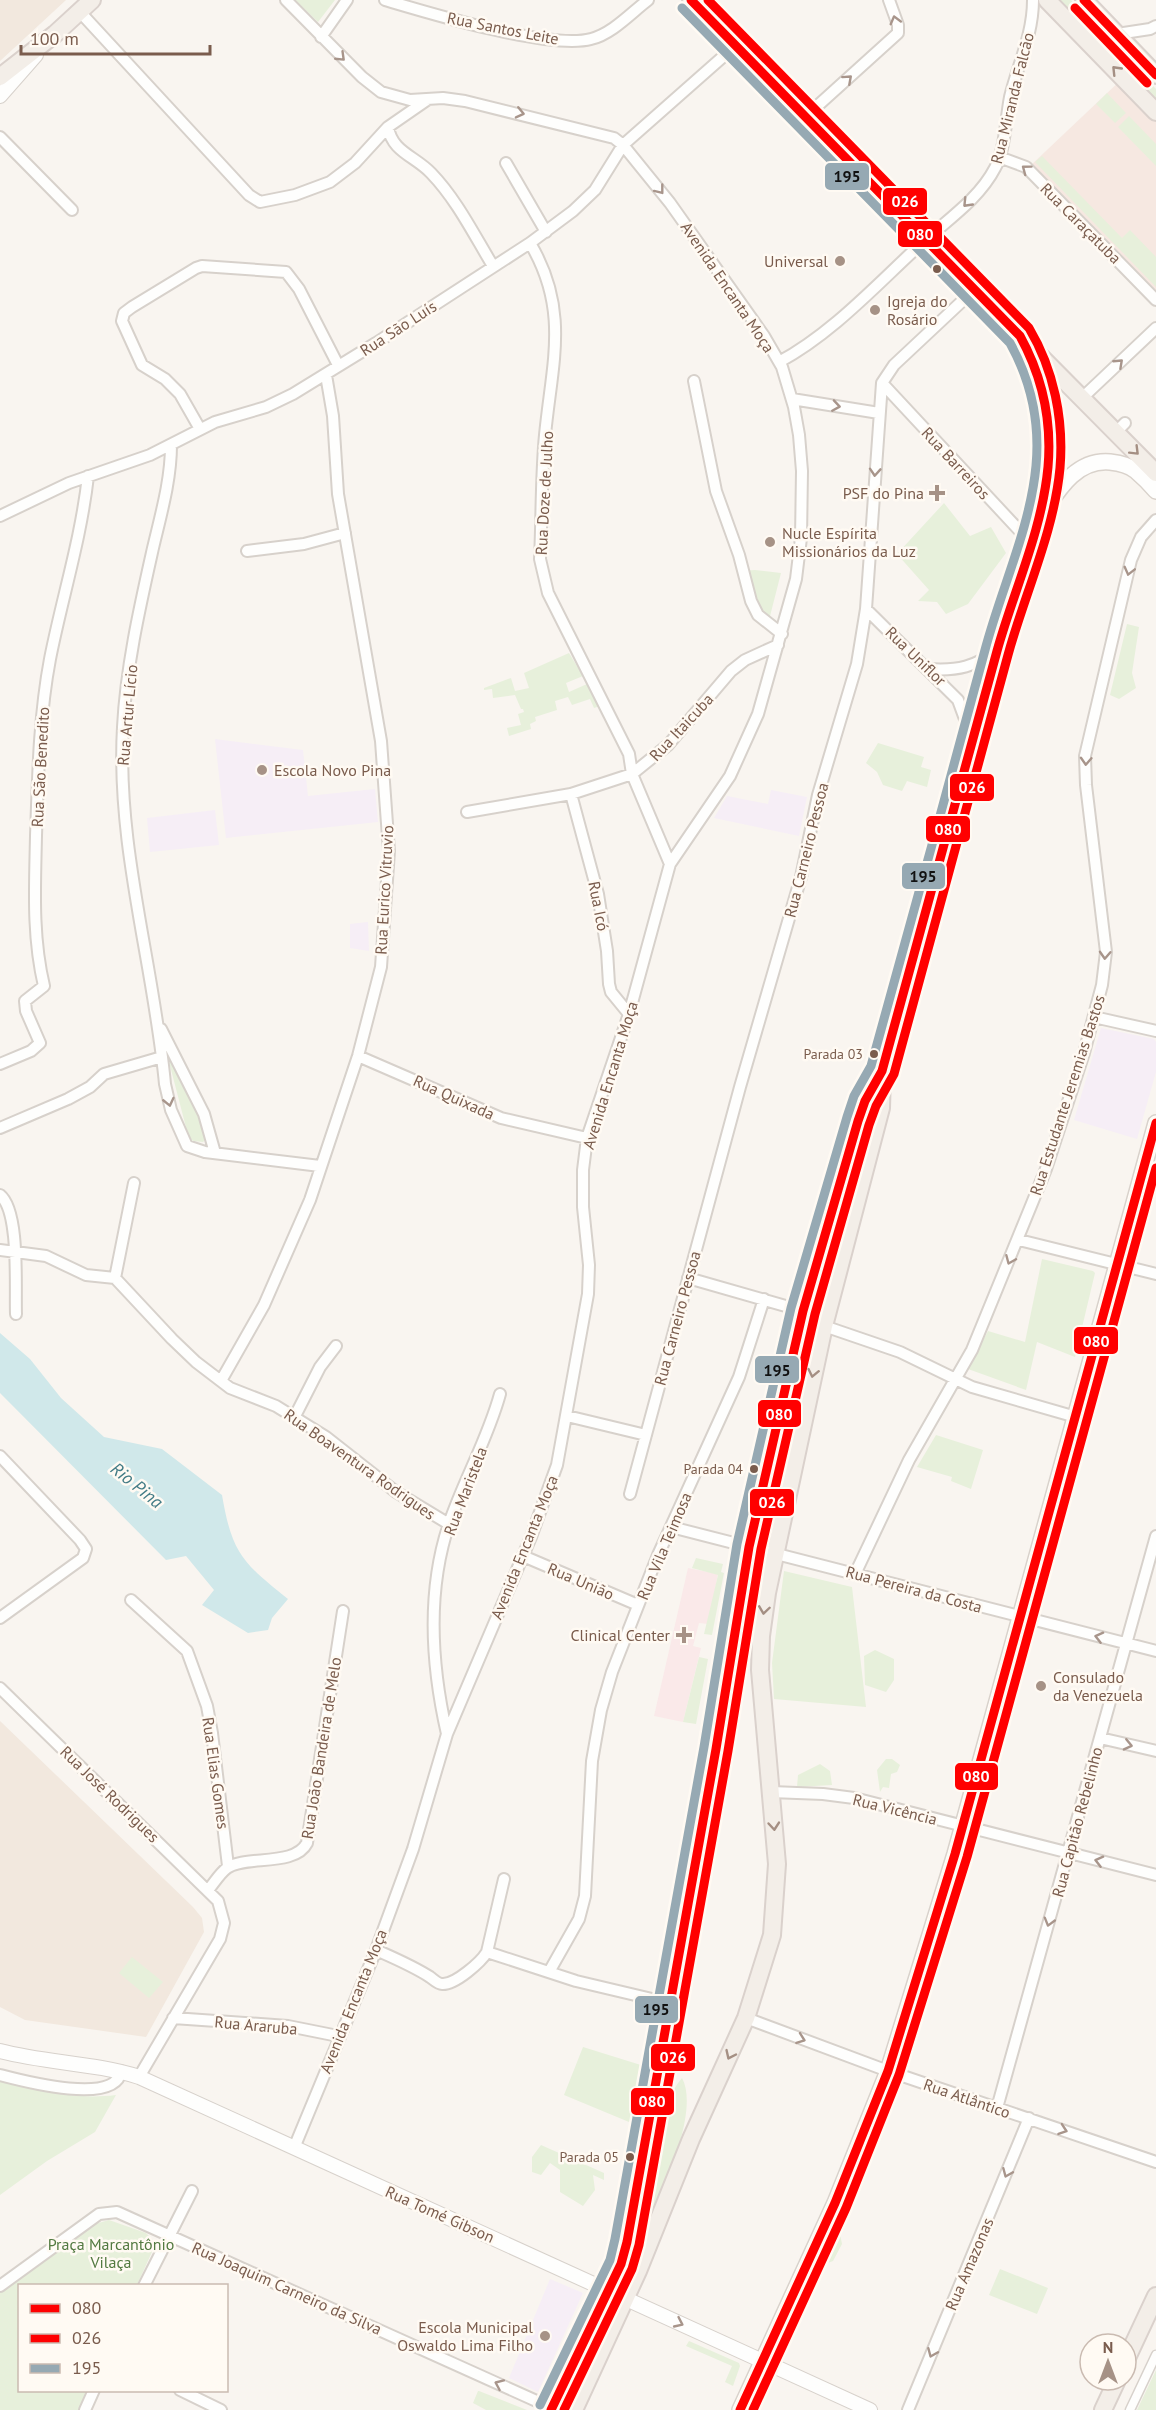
<svg xmlns="http://www.w3.org/2000/svg" width="1156" height="2410" font-family="'PT Sans',sans-serif">
  <style>
    .residential { fill: #f2e8de }
    .commercial { fill: #f6e8e1 }
    .education { fill: #f6eef6 }
    .medical { fill: #fae9e9 }
    .green { fill: #e7f0db }
    .water { fill: #d0e8ea }
    .lines { fill: none; stroke-linecap: round; stroke-linejoin: round }
    .pedestrian-casing { stroke: #d7d1cb; stroke-width: 11 }
    .minor-casing { stroke: #d7d1cb; stroke-width: 14 }
    .tertiary-casing { stroke: #d7d1cb; stroke-width: 16 }
    .secondary-casing { stroke: #d9d2cb; stroke-width: 18 }
    .primary-casing { stroke: #dad1cc; stroke-width: 20 }
    .pedestrian { stroke: #fefefd; stroke-width: 8 }
    .minor { stroke: #fefefd; stroke-width: 10 }
    .tertiary { stroke: #fefefd; stroke-width: 14 }
    .secondary { stroke: #fefefd; stroke-width: 15 }
    .primary { stroke: #f3eee8; stroke-width: 16 }
    .bus-1-casing { stroke: #fffaf3; stroke-width: 14 }
    .bus-2-casing { stroke: #fffaf3; stroke-width: 14 }
    .bus-3-casing { stroke: #fffaf3; stroke-width: 14 }
    .bus-1 { stroke: #f00; stroke-width: 9 }
    .bus-2 { stroke: #f00; stroke-width: 9 }
    .bus-3 { stroke: #96a9b3; stroke-width: 9 }
    .oneway { stroke: #a8958b }
    .oneway2 { stroke: #a48f83 }
    .poi-dot { fill: #a69286; stroke: #fffaf3; stroke-width: 2 }
    .bus-dot { fill: #7a5c4d; stroke: #fffaf3; stroke-width: 2 }
    .labels { text-anchor: middle; dominant-baseline: central; stroke-width: 5; stroke-linejoin: round; paint-order: stroke }
    .bus-label { font-size: 14px; fill: #7a5c4d; stroke: #fffaf3; text-anchor: end }
    .street-label { font-size: 16px; fill: #7a5c4d; stroke: #fffaf3 }
    .poi-label { font-size: 16px; fill: #7a5c4d; stroke: #fffaf3; text-anchor: end }
    .park-label { font-size: 16px; fill: #537a41; stroke: #fffaf3 }
    .water-label { font-size: 18px; font-style: italic; fill: #437c86; stroke: #fffaf3 }
    .line-badge { stroke: #fffaf3; stroke-width: 2 }
    .badge-label { font-size: 16px; text-anchor: middle; font-weight: bold; fill: #fff }
    .pale-badge-label { font-size: 16px; text-anchor: middle; font-weight: bold; fill: #111 }
  </style>
  <rect width="100%" height="100%" fill="#f9f5f0"/>
  <path class="residential" d="M0 0H66L0 61Z
    M0 1721 193 1907 202 1918 204 1932 146 2037 25 2020 0 2007Z"/>
  <path class="commercial" d="M1122 79 1156 115V296L1028 168Z"/>
  <path class="education" d="M215 739 303 750 308 796 375 789 378 822 226 838Z
    M771 790 807 797 799 836 714 818 727 796 768 804Z
    M215 810 219 845 150 852 147 818Z
    M368 922 369 951 350 948V924Z
    M1101 1028 1154 1039 1156 1042V1072L1137 1139 1074 1120Z
    M550 2279 583 2293 538 2392 509 2378Z"/>
  <path class="medical" d="M688 1568 718 1574 708 1624 699 1623 693 1646 701 1648 683 1722 654 1716Z"/>
  <path class="green" d="M295 0H335L318 22Z
    M1059 0H1071L1156 89V102Z
    M1107 93 1126 113 1115 123 1096 104Z
    M1129 116 1156 144V166L1118 127Z
    M1042 156 1122 238 1130 230 1156 257V287L1035 162Z
    M944 503 970 536 991 527 1006 553 968 604 946 614 937 602 918 601 929 590 897 554Z
    M755 570 781 573 768 624 740 571Z
    M1127 624 1139 627 1132 673 1136 688 1119 699 1110 695Z
    M569 653 583 676 566 683 569 692 587 684 600 706 594 708 590 699 572 705 568 697 555 701 557 710 535 717 536 721 530 724 531 729 509 736 507 728 521 725 518 714 524 712 523 709H521L515 695 493 698 492 689 484 690V688L511 678 515 691 529 688 524 673Z
    M878 743 924 757 921 767 931 770 927 787 907 781 902 791 883 785 877 772 866 763Z
    M168 1058H171L198 1113 206 1139 203 1142 193 1141 188 1135Z
    M1042 1259 1093 1271 1095 1273 1075 1357 1037 1342 1026 1390 968 1369 988 1331 1025 1342Z
    M936 1435 983 1450 971 1489 951 1481 952 1477 917 1467Z
    M696 1558 723 1564 721 1572 724 1573 712 1635 704 1634 718 1575 692 1568Z
    M784 1571 852 1587 866 1707 774 1699 772 1663Z
    M875 1650 894 1659V1680L886 1692 865 1685 864 1656Z
    M699 1657 708 1659 696 1724 683 1722Z
    M886 1759H892L900 1765 897 1772 891 1774 889 1788 883 1787 880 1792 877 1770Z
    M820 1764 830 1771 832 1785 797 1787 798 1775Z
    M132 1957 163 1982 149 1998 119 1973Z
    M583 2047 644 2066 634 2118 629 2122 564 2095Z
    M682 2078C704 2118 644 2231 627 2273L623 2271C629 2252 636 2233 641 2213 649 2177 658 2105 682 2078Z
    M0 2080C38 2091 76 2100 116 2095L95 2132 47 2161 0 2195Z
    M541 2145 604 2173V2180L593 2175 595 2190 583 2206 560 2192V2170L550 2163 541 2175 532 2172V2157Z
    M837 2219 842 2244 833 2261 820 2266Z
    M109 2220 146 2233 156 2243 137 2285 20 2286V2390L87 2391 78 2410H0V2292L95 2224Z
    M1000 2269 1048 2288 1037 2314 989 2295Z
    M689 2341 739 2363 740 2366 733 2386 725 2382 732 2366 686 2346Z
    M1156 2370V2410H1137Z
    M478 2391H479L527 2410H486L473 2403Z"/>
  <path class="water" d="M0 1333 30 1359 61 1398 104 1437 162 1449 222 1495C232 1554 243 1563 288 1599L272 1618 268 1630 248 1633 202 1605 214 1590 186 1556 166 1560 0 1393Z"/>
  <g class="lines">
    <defs>
      <path id="pedestrian" d="M1130 2410 1156 2355"/>
      <path id="minor" d="M286 0 362 77 381 92 410 100 443 98 465 101 614 138 623 145 670 203 764 336 782 367 794 407 799 435 802 471 801 538 796 579 758 714 730 776 670 864 629 1014 587 1138 583 1170V1207L589 1265 588 1294 557 1465 531 1537 447 1734 413 1849 376 1950 294 2148
        M385 0C429 13 550 50 591 39 612 34 631 13 648 0
        M80 12 249 195 260 202 295 195 330 182 355 163 388 127 427 100
        M1117 34 1150 29 1156 26
        M321 37 347 0
        M804 118 898 33V25L889 0
        M388 127C392 152 415 156 431 173 457 200 474 235 493 266
        M0 137 72 210
        M999 157 1026 167 1156 300
        M506 163 546 232
        M530 243C570 310 552 363 545 435 541 476 542 518 540 559L548 593 629 754 632 774 670 864
        M779 362C833 333 877 284 922 243 947 220 979 199 995 168 1005 151 1006 117 1010 97 1018 64 1033 35 1033 0
        M694 381 716 491 739 555 751 601 758 615 782 634
        M882 383 1031 543
        M1082 398 1156 328
        M792 399 879 413
        M200 429 180 394 165 379 142 365 122 321 124 313 132 307 196 268 202 266 286 272 299 289 338 365
        M1116 432 1125 423
        M171 445C171 480 161 514 153 548 140 606 126 667 123 727 116 847 154 965 165 1084L171 1110 187 1146 205 1152 320 1166
        M0 516 69 483 150 455 215 422 266 407 293 394 376 343 530 243 573 211 595 190 623 145 734 47
        M247 551 304 544 345 533
        M866 609 958 700 972 738
        M929 669C957 671 976 667 998 649
        M571 794 598 894 607 951 609 984 611 992 629 1014
        M467 812 571 794 632 774 668 745 731 671 745 660 778 645
        M1094 1017 1156 1031
        M161 1029 204 1114 215 1153
        M358 1056 501 1118 587 1138
        M0 1064 31 1051 40 1043 26 1011 25 1001 44 986C32 936 35 886 36 836 38 777 39 717 50 659 62 598 81 539 88 476
        M0 1128 68 1099 90 1087 104 1074 162 1057
        M0 1195C20 1211 15 1287 16 1314
        M1019 1240 1156 1274
        M0 1250 46 1256 86 1275 115 1278 172 1339 196 1362 230 1388 276 1406 326 1437 396 1492 449 1524
        M115 1278 134 1183
        M688 1278 803 1311
        M824 1326 900 1352 972 1387 1076 1417
        M222 1379 264 1305 310 1200 358 1056 381 967 389 851 381 741 338 494 333 416 326 375
        M567 1416 646 1435
        M294 1418 320 1367 336 1346
        M0 1456 80 1540 86 1549 83 1558 0 1618
        M630 1494 740 1087 801 877 818 795 857 664 866 609 882 383 894 365 974 290
        M671 1527 1156 1651
        M523 1556 638 1605
        M856 1572 909 1460 972 1350 1046 1169 1084 1053 1102 985 1106 952 1086 785 1085 756 1131 560 1141 537 1156 520
        M131 1600 187 1651 207 1706 212 1733 228 1866
        M0 1688 218 1901 224 1923 220 1939 139 2077
        M447 1734C431 1664 426 1590 450 1521 465 1478 488 1438 500 1394
        M1100 1738 1156 1751
        M771 1792 823 1794 854 1798 1156 1875
        M209 1889C214 1883 220 1873 227 1868 245 1855 295 1867 307 1843L343 1611
        M376 1950C394 1958 413 1966 430 1977 434 1980 438 1984 442 1984 455 1985 481 1962 487 1952L504 1879
        M487 1952 576 1981 669 2003
        M549 1972 579 1919 585 1896 592 1761 601 1710 612 1672 658 1555 739 1377 764 1299
        M173 2018 288 2026 338 2036
        M746 2018 888 2071 1156 2162
        M0 2075C23 2081 116 2106 121 2071
        M997 2108 1156 1536
        M0 2286 99 2214 117 2212 552 2408
        M144 2286 192 2191
        M180 2390 221 2410
        M85 2410 94 2390
        M908 2410 1029 2118"/>
      <path id="tertiary" d="M0 96 36 55
        M0 2051C45 2063 96 2063 139 2077L870 2410"/>
      <path id="secondary" d="M1040 517C1057 492 1075 459 1110 462 1119 463 1129 465 1136 471 1143 477 1150 484 1156 491
        M740 2410 835 2203 888 2071 955 1854 1156 1123"/>
      <path id="primary" d="M691 0 804 118 1156 473
        M1047 0 1156 112
        M1084 0 1156 75
        M0 77 55 34 92 0
        M1126 2360 1156 2296
        M551 2410 621 2264 627 2242 716 1749 749 1547 803 1311 858 1121 865 1101 882 1071C920 931 961 792 997 651 1013 591 1042 529 1048 467 1052 422 1043 374 1020 336
        M574 2410 638 2271 691 2139 746 2018 772 1935 777 1864 760 1670 761 1636 767 1593 824 1326 881 1108 882 1075
        M1103 2410 1117 2380"/>
    </defs>
    <use href="#pedestrian" class="pedestrian-casing"/>
    <use href="#minor" class="minor-casing"/>
    <use href="#tertiary" class="tertiary-casing"/>
    <use href="#secondary" class="secondary-casing"/>
    <use href="#primary" class="primary-casing"/>
    <use href="#pedestrian" class="pedestrian"/>
    <use href="#minor" class="minor"/>
    <use href="#tertiary" class="tertiary"/>
    <use href="#secondary" class="secondary"/>
    <use href="#primary" class="primary"/>
    <defs>
      <path id="bus-1" d="M1084 0 1156 75
        M551 2410 621 2264 627 2242 716 1749 749 1547 803 1311 858 1121 865 1101 882 1071C920 931 958 791 997 651 1014 590 1042 531 1048 467 1052 421 1042 376 1020 336L691 0
        M740 2410 835 2203 888 2071 955 1854 1156 1123"/>
      <path id="bus-2" d="M1075 8 1147 83
        M564 2410 632 2269 639 2245 728 1751 761 1549 815 1314 869 1125 876 1106 894 1074C932 934 970 795 1008 655 1025 593 1054 532 1060 468 1064 420 1054 370 1029 328L708 0
        M753 2410 846 2208 899 2075 967 1857 1156 1168"/>
      <path id="bus-3" d="M540 2405 610 2260 615 2239 704 1747 737 1544 791 1308 847 1117 854 1096 871 1066C909 927 948 789 985 650 1001 589 1030 529 1036 466 1040 423 1031 381 1010 343L682 8"/>
    </defs>
    <use href="#bus-1" class="bus-1-casing"/>
    <use href="#bus-2" class="bus-2-casing"/>
    <use href="#bus-3" class="bus-3-casing"/>
    <use href="#bus-1" class="bus-1"/>
    <use href="#bus-2" class="bus-2"/>
    <use href="#bus-3" class="bus-3"/>
  </g>
  <defs><path id="oneway-chevron" d="M-2-3.5L2.5 0L-2 3.5" fill="none" stroke-width="1.6" stroke-linecap="round" stroke-linejoin="round" transform="scale(1.5)"/></defs>
  <g class="oneway">
    <use href="#oneway-chevron" transform="translate(895 20) rotate(-105)"/>
    <use href="#oneway-chevron" transform="translate(341 57) rotate(44)"/>
    <use href="#oneway-chevron" transform="translate(848 79) rotate(-42)"/>
    <use href="#oneway-chevron" transform="translate(520 113) rotate(13)"/>
    <use href="#oneway-chevron" transform="translate(1026 169) rotate(-143)"/>
    <use href="#oneway-chevron" transform="translate(660 190) rotate(52)"/>
    <use href="#oneway-chevron" transform="translate(967 203) rotate(134)"/>
    <use href="#oneway-chevron" transform="translate(1119 363) rotate(-43)"/>
    <use href="#oneway-chevron" transform="translate(836 406) rotate(9)"/>
    <use href="#oneway-chevron" transform="translate(875 472) rotate(94)"/>
    <use href="#oneway-chevron" transform="translate(1129 571) rotate(104)"/>
    <use href="#oneway-chevron" transform="translate(1086 761) rotate(93)"/>
    <use href="#oneway-chevron" transform="translate(1105 955) rotate(93)"/>
    <use href="#oneway-chevron" transform="translate(169 1102) rotate(77)"/>
    <use href="#oneway-chevron" transform="translate(1010 1260) rotate(113)"/>
    <use href="#oneway-chevron" transform="translate(1099 1637) rotate(-166)"/>
    <use href="#oneway-chevron" transform="translate(1128 1745) rotate(13)"/>
    <use href="#oneway-chevron" transform="translate(1099 1861) rotate(-166)"/>
    <use href="#oneway-chevron" transform="translate(1049 1922) rotate(106)"/>
    <use href="#oneway-chevron" transform="translate(801 2039) rotate(20)"/>
    <use href="#oneway-chevron" transform="translate(1063 2130) rotate(19)"/>
    <use href="#oneway-chevron" transform="translate(1007 2173) rotate(113)"/>
    <use href="#oneway-chevron" transform="translate(679 2323) rotate(25)"/>
    <use href="#oneway-chevron" transform="translate(932 2353) rotate(113)"/>
    <use href="#oneway-chevron" transform="translate(499 2384) rotate(-156)"/>
  </g>
  <g class="oneway2">
    <use href="#oneway-chevron" transform="translate(1116 70) rotate(-134)"/>
    <use href="#oneway-chevron" transform="translate(1135 451) rotate(45)"/>
    <use href="#oneway-chevron" transform="translate(813 1373) rotate(102)"/>
    <use href="#oneway-chevron" transform="translate(764 1610) rotate(98)"/>
    <use href="#oneway-chevron" transform="translate(774 1826) rotate(85)"/>
    <use href="#oneway-chevron" transform="translate(730 2055) rotate(115)"/>
  </g>
  <g class="poi-dot">
    <circle cx="840" cy="261" r="6"/>
    <circle cx="875" cy="310" r="6"/>
    <path d="M934 484h6v6h6v6h-6v6h-6v-6h-6v-6h6z"/>
    <circle cx="770" cy="542" r="6"/>
    <circle cx="262" cy="770" r="6"/>
    <path d="M681 1626h6v6h6v6h-6v6h-6v-6h-6v-6h6z"/>
    <circle cx="1041" cy="1686" r="6"/>
    <circle cx="545" cy="2336" r="6"/>
  </g>
  <g class="bus-dot">
    <circle cx="937" cy="269" r="5"/>
    <circle cx="874" cy="1054" r="5"/>
    <circle cx="754" cy="1469" r="5"/>
    <circle cx="630" cy="2157" r="5"/>
  </g>
  <g class="labels">
    <g class="bus-label">
      <text x="863" y="1054">Parada 03</text>
      <text x="743" y="1469">Parada 04</text>
      <text x="619" y="2157">Parada 05</text>
    </g>
    <g class="street-label">
      <text transform="translate(503 28) rotate(11)">Rua Santos Leite</text>
      <text transform="translate(1012 98) rotate(-76)">Rua Miranda Falcão</text>
      <text transform="translate(1081 223) rotate(45)">Rua Caraçatuba</text>
      <text transform="translate(728 287) rotate(56)">Avenida Encanta Moça</text>
      <text transform="translate(398 328) rotate(-33)">Rua São Luís</text>
      <text transform="translate(956 463) rotate(47)">Rua Barreiros</text>
      <text transform="translate(544 493) rotate(-87)">Rua Doze de Julho</text>
      <text transform="translate(916 656) rotate(44)">Rua Uniflor</text>
      <text transform="translate(127 715) rotate(-85)">Rua Artur Lício</text>
      <text transform="translate(681 727) rotate(-47)">Rua Itaicuba</text>
      <text transform="translate(40 767) rotate(-87)">Rua São Benedito</text>
      <text transform="translate(806 850) rotate(-76)">Rua Carneiro Pessoa</text>
      <text transform="translate(384 890) rotate(-87)">Rua Eurico Vitruvio</text>
      <text transform="translate(599 906) rotate(79)">Rua Icó</text>
      <text transform="translate(610 1075) rotate(-73)">Avenida Encanta Moça</text>
      <text transform="translate(1067 1095) rotate(-72)">Rua Estudante Jeremias Bastos</text>
      <text transform="translate(454 1097) rotate(24)">Rua Quixada</text>
      <text transform="translate(677 1318) rotate(-75)">Rua Carneiro Pessoa</text>
      <text transform="translate(360 1464) rotate(35)">Rua Boaventura Rodrigues</text>
      <text transform="translate(465 1491) rotate(-69)">Rua Maristela</text>
      <text transform="translate(664 1546) rotate(-67)">Rua Vila Teimosa</text>
      <text transform="translate(524 1547) rotate(-68)">Avenida Encanta Moça</text>
      <text transform="translate(581 1581) rotate(23)">Rua União</text>
      <text transform="translate(914 1589) rotate(15)">Rua Pereira da Costa</text>
      <text transform="translate(321 1748) rotate(-81)">Rua João Bandeira de Melo</text>
      <text transform="translate(216 1773) rotate(82)">Rua Elias Gomes</text>
      <text transform="translate(110 1794) rotate(44)">Rua José Rodrigues</text>
      <text transform="translate(895 1809) rotate(14)">Rua Vicência</text>
      <text transform="translate(1077 1822) rotate(-75)">Rua Capitão Rebelinho</text>
      <text transform="translate(353 2001) rotate(-68)">Avenida Encanta Moça</text>
      <text transform="translate(256 2025) rotate(5)">Rua Araruba</text>
      <text transform="translate(967 2098) rotate(19)">Rua Atlântico</text>
      <text transform="translate(440 2214) rotate(24)">Rua Tomé Gibson</text>
      <text transform="translate(969 2264) rotate(-67)">Rua Amazonas</text>
      <text transform="translate(287 2288) rotate(24)">Rua Joaquim Carneiro da Silva</text>
    </g>
    <g class="poi-label">
      <text x="828" y="261">Universal</text>
      <text x="887" y="301" text-anchor="start">Igreja do<tspan x="887" dy="18">Rosário</tspan></text>
      <text x="924" y="493">PSF do Pina</text>
      <text x="782" y="533" text-anchor="start">Nucle Espírita<tspan x="782" dy="18">Missionários da Luz</tspan></text>
      <text x="274" y="770" text-anchor="start">Escola Novo Pina</text>
      <text x="670" y="1635">Clinical Center</text>
      <text x="1053" y="1677" text-anchor="start">Consulado<tspan x="1053" dy="18">da Venezuela</tspan></text>
      <text x="533" y="2327">Escola Municipal<tspan x="533" dy="18">Oswaldo Lima Filho</tspan></text>
    </g>
    <g class="park-label">
      <text x="111" y="2244">Praça Marcantônio<tspan x="111" dy="18">Vilaça</tspan></text>
    </g>
    <g class="water-label">
      <text transform="translate(137 1485) rotate(39)">Rio Pina</text>
    </g>
  </g>
  <g class="line-badge">
    <rect x="824" y="162" width="46" height="29" rx="6" fill="#96a9b3"/>
    <rect x="882" y="187" width="46" height="29" rx="6" fill="#f00"/>
    <rect x="897" y="220" width="46" height="28" rx="6" fill="#f00"/>
    <rect x="949" y="773" width="46" height="29" rx="6" fill="#f00"/>
    <rect x="925" y="815" width="46" height="28" rx="6" fill="#f00"/>
    <rect x="901" y="862" width="45" height="28" rx="6" fill="#96a9b3"/>
    <rect x="1073" y="1326" width="46" height="29" rx="6" fill="#f00"/>
    <rect x="754" y="1355" width="46" height="29" rx="6" fill="#96a9b3"/>
    <rect x="757" y="1399" width="45" height="29" rx="6" fill="#f00"/>
    <rect x="749" y="1488" width="46" height="29" rx="6" fill="#f00"/>
    <rect x="954" y="1762" width="45" height="29" rx="6" fill="#f00"/>
    <rect x="634" y="1995" width="45" height="29" rx="6" fill="#96a9b3"/>
    <rect x="650" y="2043" width="46" height="29" rx="6" fill="#f00"/>
    <rect x="630" y="2087" width="45" height="29" rx="6" fill="#f00"/>
  </g>
  <g class="badge-label">
    <text x="905" y="207">026</text>
    <text x="920" y="240">080</text>
    <text x="972" y="793">026</text>
    <text x="948" y="835">080</text>
    <text x="1096" y="1347">080</text>
    <text x="779" y="1420">080</text>
    <text x="772" y="1508">026</text>
    <text x="976" y="1782">080</text>
    <text x="673" y="2063">026</text>
    <text x="652" y="2107">080</text>
  </g>
  <g class="pale-badge-label">
    <text x="847" y="182">195</text>
    <text x="923" y="882">195</text>
    <text x="777" y="1376">195</text>
    <text x="656" y="2015">195</text>
  </g>
  <rect x="18" y="2284" width="210" height="108" fill="#fffaf3" stroke="#cabbb1" stroke-width="1.5"/>
  <rect x="30" y="2304" width="30" height="9" fill="#ff0000" stroke="#cabbb1" stroke-width="1.5"/>
  <text x="72" y="2314" font-size="18" fill="#7a5c4d">080</text>
  <rect x="30" y="2334" width="30" height="9" fill="#ff0000" stroke="#cabbb1" stroke-width="1.5"/>
  <text x="72" y="2344" font-size="18" fill="#7a5c4d">026</text>
  <rect x="30" y="2364" width="30" height="9" fill="#96a9b3" stroke="#cabbb1" stroke-width="1.5"/>
  <text x="72" y="2374" font-size="18" fill="#7a5c4d">195</text>
  <g transform="translate(1108 2362)"><circle r="28" fill="#fffaf3" stroke="#cabbb1" stroke-width="1.5"/>
  <path d="M0-4.5L10 22L0 15L-10 22Z" fill="#a69286"/>
  <text y="-9" font-size="16" font-weight="bold" text-anchor="middle" fill="#7a5c4d">N</text>
  </g>
  <path d="M21 45v9h189v-9" fill="none" stroke="#7a5c4d" stroke-width="3"/>
  <text x="30" y="45" font-size="18" fill="#7a5c4d" stroke="#fffaf3" stroke-width="4.5" paint-order="stroke">100 m</text>
</svg>
